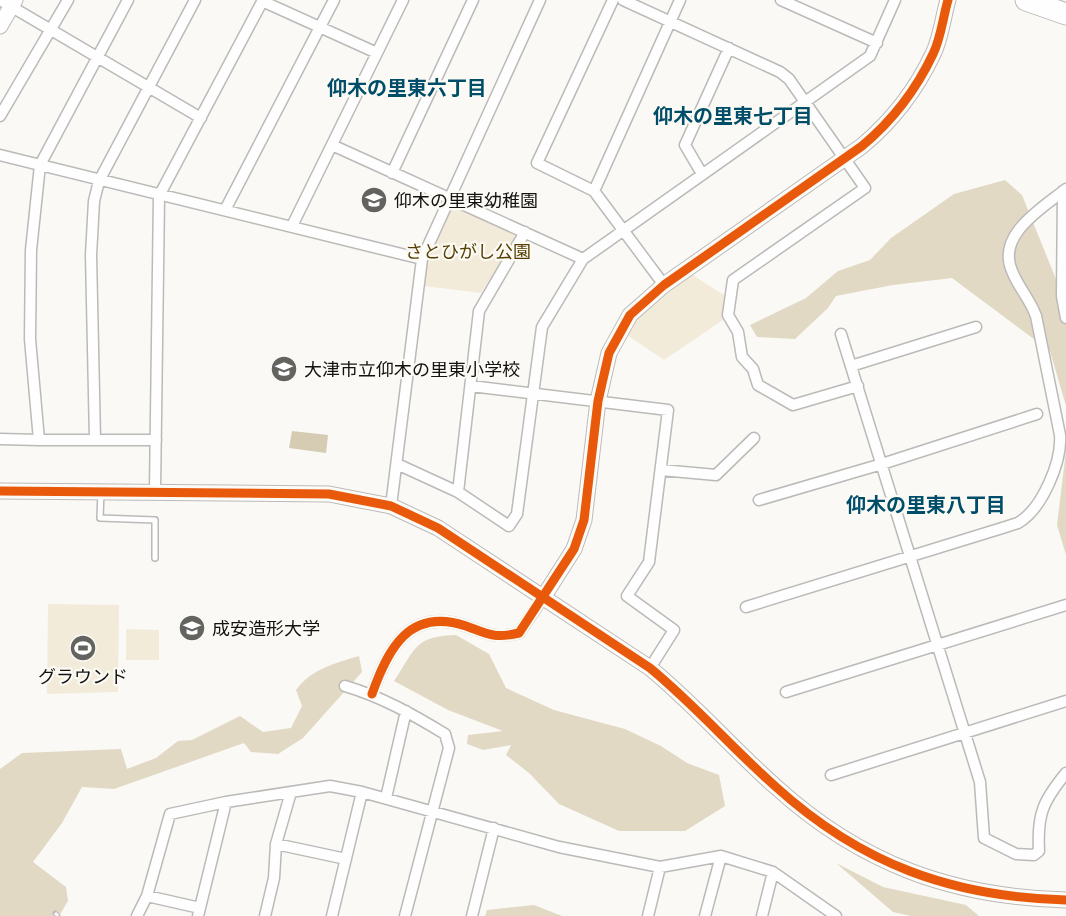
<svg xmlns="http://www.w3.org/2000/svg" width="1066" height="916" font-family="'Open Sans','Noto Sans JP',sans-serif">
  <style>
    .green { fill: #f3ebda }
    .forest { fill: #e2d9c4 }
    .water { fill: #d6cbb3 }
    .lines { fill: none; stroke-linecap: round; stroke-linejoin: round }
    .lane-casing { stroke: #bbbab8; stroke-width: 8 }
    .street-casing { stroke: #bbbab8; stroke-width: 13 }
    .secondary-casing { stroke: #bbbab8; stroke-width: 17 }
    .highway-casing { stroke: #bbbab8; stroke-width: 23 }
    .lane { stroke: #fefefe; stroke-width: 5 }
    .street { stroke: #fefefe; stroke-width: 10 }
    .secondary { stroke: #fefefe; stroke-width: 15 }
    .highway { stroke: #fefefe; stroke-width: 21 }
    .rail-casing { stroke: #bdbdbb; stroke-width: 5 }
    .rail { stroke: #fcfaf4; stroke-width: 3; stroke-dasharray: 9; stroke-linecap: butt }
    .cycleway-casing { stroke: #fcfaf4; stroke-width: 13 }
    .cycleway { stroke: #e8590c; stroke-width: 9 }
    .labels { text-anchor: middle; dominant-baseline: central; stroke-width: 4.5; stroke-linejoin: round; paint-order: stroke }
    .poi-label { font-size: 18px; fill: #121210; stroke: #fcfaf4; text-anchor: start }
    .park-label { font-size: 18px; fill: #553e00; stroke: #fcfaf4 }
    .neighbourhood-label { font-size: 20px; font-weight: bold; fill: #004d69; stroke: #fcfaf4 }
  </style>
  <rect width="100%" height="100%" fill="#faf9f6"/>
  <path class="green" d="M453 205 516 234V238L481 293 424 286 428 260Z
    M691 274 727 297 726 318 664 360 627 335 638 318Z
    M48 604 119 605 118 692 47 694Z
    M126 629 159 630V660H126Z"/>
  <path class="forest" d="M1005 180 1022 195 1066 304V406L1050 351 952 278 893 285 836 296 828 308 795 339 757 337 750 325 806 298 838 271 870 260 891 238 954 194Z
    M1066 451V555L1057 525Z
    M456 635 489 654 506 688 554 710 625 729 661 746 687 763 719 775 725 806 685 831H619L559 804 529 773 506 755 511 745 483 750 467 744 468 735 503 731 448 710 394 681C415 650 414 636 456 635Z
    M359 656 362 672 303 738 278 754 251 752 244 743 114 789 82 787 62 823 33 862 66 887 68 901 59 916H0V769L22 753 121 749 127 769 156 758 178 741 192 740 240 716 263 732 291 728 302 706 296 690C311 669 336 663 359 656Z
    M836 863 883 887 966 905 979 916H911L893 912Z
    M534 905 562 916H485L487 910Z"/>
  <path class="water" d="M292 431 328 435 326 453 289 448Z"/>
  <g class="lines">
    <defs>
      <path id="lane" d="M101 492 100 518 155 520V558"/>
      <path id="street" d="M0 0 201 118
        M128 0 40 165 31 250 30 339 39 440H156
        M613 0 537 163 594 191 664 285
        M623 0 780 72 789 79 865 188 733 280 728 315 738 332 742 357 753 369 758 385 793 405 858 386
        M781 0 877 43
        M262 1 377 53
        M0 116 68 0
        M332 145 583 259
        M0 155 422 259
        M392 173 473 0
        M702 174 685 145 729 48
        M594 191 680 0
        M1063 191 1062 296 1066 318
        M225 210 334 0
        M292 226 403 0
        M841 334 980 782 984 838 1016 854 1034 855 1039 851C1037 814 1043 801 1066 773
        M851 366 976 327
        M471 386 668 410 649 562 627 596 674 630 650 668
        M0 439 39 440
        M95 440 91 255 94 201 99 181 195 0
        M397 464 458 492 509 526 517 514 542 327 583 259 870 56 895 0
        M661 470 716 475 754 438
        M155 490 159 196 263 0
        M458 492 479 311 525 232
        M759 500 882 464 1037 414
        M391 506 422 259 540 0
        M746 607 999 529C1005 527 1012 525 1018 523 1042 509 1062 462 1060 435L1036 316C1030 299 1018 287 1012 271 996 235 1042 208 1066 189
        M345 686C382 697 412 714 445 734L449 748 405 916
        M786 692 1066 605
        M372 694C388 649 409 607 466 626 488 634 494 639 519 633L544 596
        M831 775 1066 701
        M386 798 406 711
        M276 844 346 859
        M147 896 200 908
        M137 916 147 896 170 814 226 802 330 786 362 792 559 847 660 867 721 856 773 872 836 916
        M198 916 226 802
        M265 916 274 878 276 844 291 792
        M332 916 362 792
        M472 916 494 828
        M648 916 660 867
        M705 916 721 856
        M762 916 773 872"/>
      <path id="secondary" d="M0 26 15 0
        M0 491 329 494 391 506 438 528 650 668C695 705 733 749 776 787 861 864 952 897 1066 900
        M544 596 574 549 584 520 598 401 609 353 630 315 664 285 862 146C892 121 916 90 933 54 941 38 943 17 948 0"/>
      <path id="highway" d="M1026 0 1066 14"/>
    </defs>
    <use href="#lane" class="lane-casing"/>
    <use href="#street" class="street-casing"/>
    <use href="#secondary" class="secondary-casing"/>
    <use href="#highway" class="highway-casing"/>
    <use href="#lane" class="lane"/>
    <use href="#street" class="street"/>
    <use href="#secondary" class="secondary"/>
    <use href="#highway" class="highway"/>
    <defs>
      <path id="rail" d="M55 913 58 916"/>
    </defs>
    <use href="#rail" class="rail-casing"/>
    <use href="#rail" class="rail"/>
    <defs>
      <path id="cycleway" d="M0 491 329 494 391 506 438 528 650 668C695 705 733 749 776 787 861 864 952 897 1066 900
        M372 694C388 649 409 607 466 626 488 634 494 639 519 633L574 549 584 520 598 401 609 353 630 315 664 285 862 146C892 121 916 90 933 54 941 38 943 17 948 0"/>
    </defs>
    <use href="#cycleway" class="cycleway-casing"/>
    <use href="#cycleway" class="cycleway"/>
  </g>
  <defs>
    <symbol id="school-disc" viewBox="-11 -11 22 22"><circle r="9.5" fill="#636360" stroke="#fcfaf4"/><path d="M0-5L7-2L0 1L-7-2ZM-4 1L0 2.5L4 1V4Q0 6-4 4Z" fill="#fff"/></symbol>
    <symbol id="university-disc" viewBox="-11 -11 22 22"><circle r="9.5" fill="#636360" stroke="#fcfaf4"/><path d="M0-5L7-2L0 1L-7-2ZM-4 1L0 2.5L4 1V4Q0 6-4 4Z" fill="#fff"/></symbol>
    <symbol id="stadium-disc" viewBox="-11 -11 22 22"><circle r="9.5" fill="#636360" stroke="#fcfaf4"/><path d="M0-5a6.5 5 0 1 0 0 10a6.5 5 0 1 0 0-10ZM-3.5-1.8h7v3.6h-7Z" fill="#fff"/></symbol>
  </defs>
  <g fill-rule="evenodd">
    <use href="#school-disc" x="359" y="185" width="30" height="30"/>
    <use href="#school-disc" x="269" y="354" width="30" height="30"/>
    <use href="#university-disc" x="177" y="613" width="30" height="30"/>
    <use href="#stadium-disc" x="68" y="633" width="30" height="30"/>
  </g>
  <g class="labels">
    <g class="poi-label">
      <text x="394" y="200">仰木の里東幼稚園</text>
      <text x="304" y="369">大津市立仰木の里東小学校</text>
      <text x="212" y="628">成安造形大学</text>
      <text x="83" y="676" text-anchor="middle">グラウンド</text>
    </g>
    <g class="park-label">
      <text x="468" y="251">さとひがし公園</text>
    </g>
    <g class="neighbourhood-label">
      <text x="407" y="87">仰木の里東六丁目</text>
      <text x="733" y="115">仰木の里東七丁目</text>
      <text x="926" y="504">仰木の里東八丁目</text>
    </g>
  </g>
</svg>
